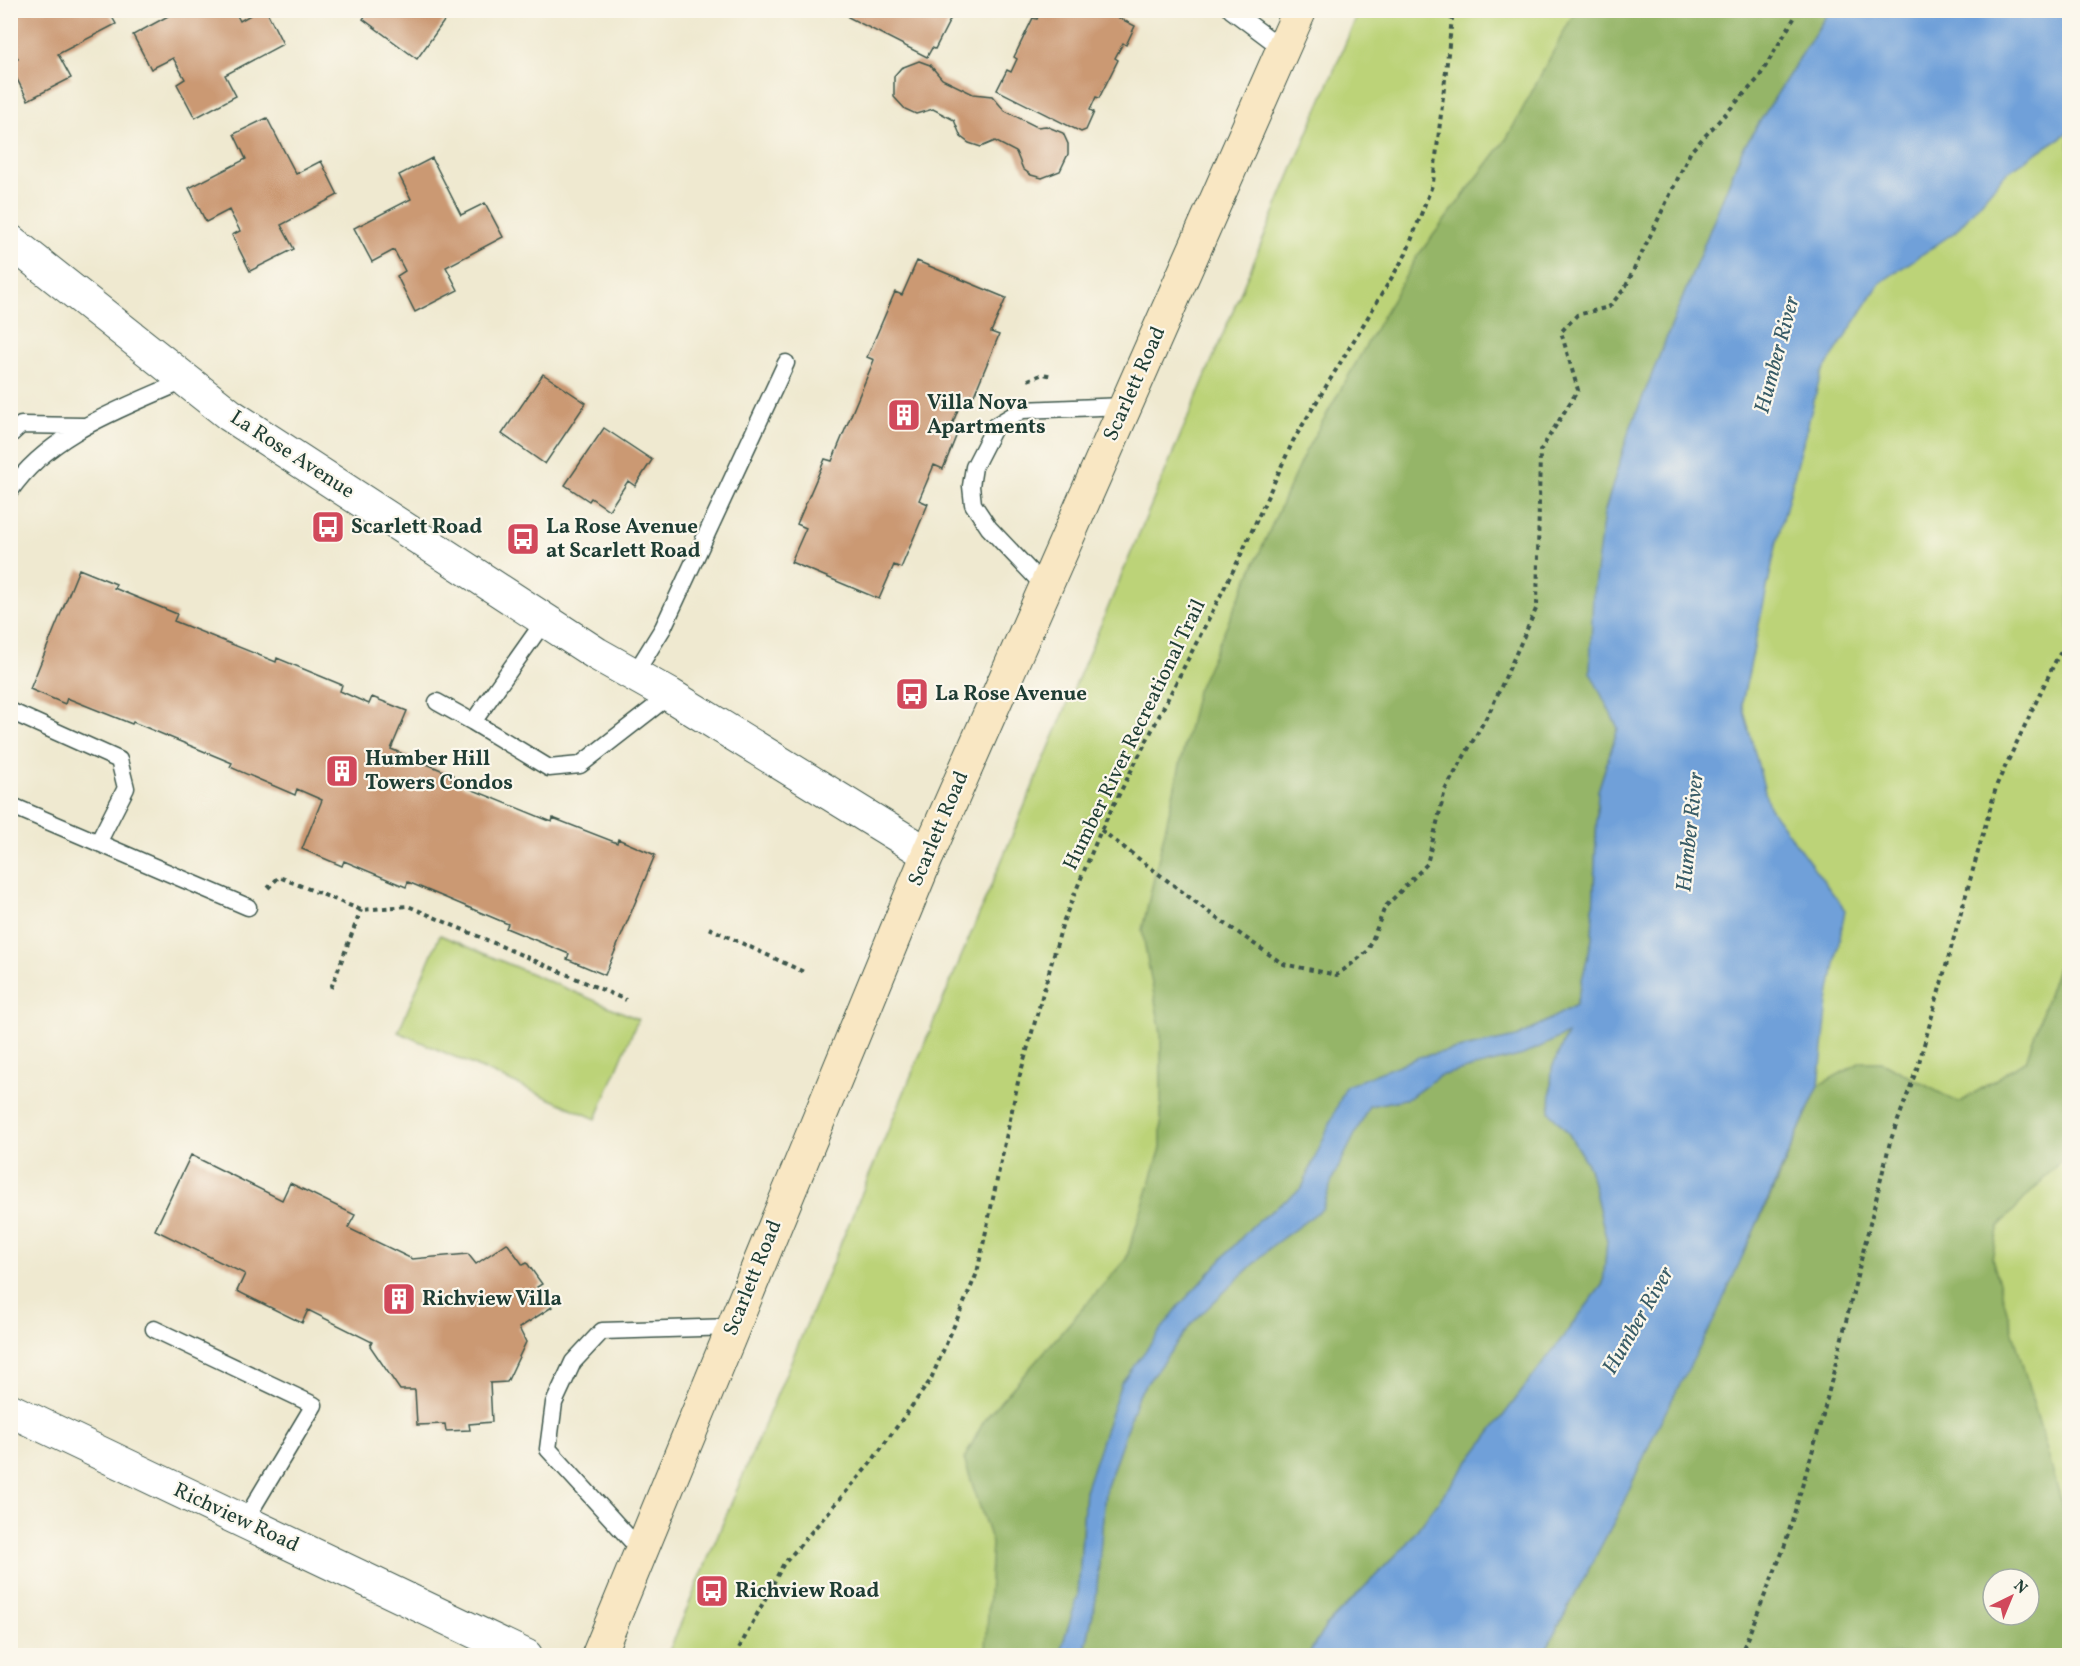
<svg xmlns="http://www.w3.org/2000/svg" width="2080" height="1666" font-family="Vollkorn,serif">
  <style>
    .green { fill: #bcd378; stroke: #6e8856; stroke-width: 1.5; fill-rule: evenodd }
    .forest { fill: #95b568; stroke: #5a794e; stroke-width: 1.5; fill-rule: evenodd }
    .water { fill: #70a0d9; stroke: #486e86; stroke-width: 1.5 }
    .building { fill: #cb9973 }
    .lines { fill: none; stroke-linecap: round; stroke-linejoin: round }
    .service-casing { stroke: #3e574b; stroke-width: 19 }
    .minor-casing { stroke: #3e574b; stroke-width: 35 }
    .tertiary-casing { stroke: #3e574b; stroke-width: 35 }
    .secondary-casing { stroke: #3e574b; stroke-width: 35 }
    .path { stroke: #3e574b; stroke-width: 4; stroke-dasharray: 4.5 4.5; stroke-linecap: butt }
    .service { stroke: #fff; stroke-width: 16 }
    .minor { stroke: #fff; stroke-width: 33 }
    .tertiary { stroke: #fff; stroke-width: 33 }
    .secondary { stroke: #f9e7c3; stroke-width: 33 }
    .labels { text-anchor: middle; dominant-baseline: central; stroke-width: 4.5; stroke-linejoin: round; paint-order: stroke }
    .street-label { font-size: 21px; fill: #1f3d34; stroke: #fbf7ec }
    .poi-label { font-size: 21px; font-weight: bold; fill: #1f3d34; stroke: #fbf7ec; text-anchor: start }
    .water-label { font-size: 22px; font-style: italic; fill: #375b66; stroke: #fbf7ec }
  </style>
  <rect width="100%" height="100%" fill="#fbf7ec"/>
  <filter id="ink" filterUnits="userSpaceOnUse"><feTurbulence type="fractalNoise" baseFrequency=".0167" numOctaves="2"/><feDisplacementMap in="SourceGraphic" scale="12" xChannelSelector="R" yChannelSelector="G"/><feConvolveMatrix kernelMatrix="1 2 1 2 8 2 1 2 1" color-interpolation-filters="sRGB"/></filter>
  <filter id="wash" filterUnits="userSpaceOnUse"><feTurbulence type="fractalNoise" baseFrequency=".008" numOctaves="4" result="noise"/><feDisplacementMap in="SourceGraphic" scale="24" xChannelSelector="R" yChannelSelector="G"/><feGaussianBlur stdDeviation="1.35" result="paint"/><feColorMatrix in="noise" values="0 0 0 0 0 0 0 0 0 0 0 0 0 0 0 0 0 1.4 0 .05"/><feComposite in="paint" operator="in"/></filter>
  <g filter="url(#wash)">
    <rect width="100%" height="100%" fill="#efe9d0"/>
    <path class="green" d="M1359 11H2069V1655L667 1656ZM1993 1579H2029V1615H1993Z
      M440 935 638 1019 596 1119 398 1032Z"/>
    <path class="forest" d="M1575 11H1829L1742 150 1628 434 1604 514 1590 671 1618 728 1598 791 1592 939 1576 1005 1517 1037 1419 1057 1312 1163 1302 1188 1253 1225 1179 1306 1085 1490 1078 1596 1059 1655H979L986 1649 992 1543 964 1459 985 1419 1126 1259 1161 1148V1033L1142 930 1197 691 1305 452 1416 258 1507 138Z
      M2069 933V1152L1999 1226 1992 1258 2069 1528V1655L1543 1656 1617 1516 1656 1430 1769 1200 1819 1085 1861 1062H1882L1959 1103 2026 1060ZM1993 1579H2029V1615H1993Z
      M1568 1033 1552 1068 1550 1112 1569 1134 1589 1167 1607 1241 1603 1284 1404 1547 1326 1626 1308 1655 1084 1656 1096 1599 1105 1492 1138 1395 1192 1323 1273 1245 1322 1209 1333 1178 1369 1106 1409 1098 1439 1076 1523 1055Z"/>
    <path class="water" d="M1829 11H2069V132L2006 173 1955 232 1880 283 1821 374 1777 542 1742 703 1769 807 1845 910 1828 1002 1819 1085 1713 1322 1656 1430 1617 1516 1543 1655H1308L1326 1626 1404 1547 1603 1284 1607 1241 1589 1167 1569 1134 1550 1112 1552 1068 1567 1034 1523 1055 1439 1076 1409 1098 1369 1106 1333 1178 1322 1209 1273 1245 1192 1323 1138 1395 1105 1492 1096 1599 1084 1655H1059L1078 1596 1085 1491 1121 1383 1179 1306 1253 1225 1302 1188 1346 1086 1419 1057 1517 1037 1576 1005 1592 939 1598 791 1618 728 1590 672 1593 593 1604 514 1628 434 1742 150Z"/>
    <g id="blocks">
      <path class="building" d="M10 10H108L116 24 58 54 71 78 28 100 10 66V63L18 59 10 45Z
        M179 10H234L240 21 259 10H266L283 44 225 75 236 96 195 118 177 84 185 79 173 58 151 69 133 35Z
        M369 10H452L417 59 363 19Z
        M852 10H955L935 49 932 48 927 57 848 17Z
        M1041 10H1104L1135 26 1126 45 1123 43 1115 58 1118 60 1099 98 1096 97 1090 110 1094 112 1086 130 1081 132 997 90 1007 70 1011 72 1017 59 1014 57 1033 18 1037 19Z
        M919 61 930 65 942 79 973 94 992 96 1005 111 1037 127 1046 126 1063 133 1068 144V154L1060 171 1042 178 1031 175 1023 169 1016 152 995 141 981 147 969 143 961 137 954 120 933 109 916 114 905 109 894 97V76L901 68Z
        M267 118 296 174 321 161 338 195 281 225 294 249 250 271 232 235 240 231 229 210 206 222 189 188 246 159 234 134Z
        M432 158 461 215 485 203 503 237 446 267 458 290 415 312 397 276 405 271 394 250 372 262 354 228 411 199 399 175Z
        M917 261 1006 298 991 332 999 335 972 400 963 397 950 430 957 434 943 469 934 465 919 500 928 504 901 568 894 565 879 599 791 562 806 528 797 524 825 459 832 461 874 360 867 357 895 292 902 295Z
        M543 374 586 403 545 464 502 434Z
        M604 428 652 460 635 486 628 481 609 510 591 498 589 501 565 485Z
        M79 569 116 584 114 588 177 614 174 621 276 662 277 658 342 685 340 691 369 704 372 697 407 711 391 749 453 775 451 781 552 822 553 818 617 843 618 839 655 855 605 975 567 959 569 954 506 928 508 924 408 882 406 887 344 861 342 866 302 849 322 800 297 789 295 795 230 767 232 763 133 722 132 724 67 698 65 704 30 689Z
        M191 1155 282 1200 290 1183 355 1215 348 1228 412 1259 468 1254 476 1264 507 1243 523 1265 527 1263 542 1284 537 1287 552 1307 519 1328 526 1342 507 1382 490 1383 492 1422 469 1424 470 1430 446 1431 445 1424 417 1425 415 1390H400L370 1346 372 1342 308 1310 302 1323 237 1291 245 1274 155 1230Z"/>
    </g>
  </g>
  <g filter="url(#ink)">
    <use href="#blocks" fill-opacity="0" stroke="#3e574b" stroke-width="1.5"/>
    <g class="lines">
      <defs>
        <path id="service" d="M1231 10 1283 49
          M10 435 21 425 83 426
          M10 491C50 432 124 408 186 380
          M1045 587 989 528 973 504 971 486 974 467 995 426 1022 410 1125 406
          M634 675 663 628 786 363
          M437 702 473 722 545 620
          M10 711 119 760 126 788 98 843
          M473 722 549 768 580 765 670 695
          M10 805 248 907
          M154 1329 314 1405 244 1522
          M641 1551 548 1449 554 1403 573 1362 602 1331 733 1327"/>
        <path id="minor" d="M10 1410 526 1656"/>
        <path id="tertiary" d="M10 241 230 415 597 654 670 695 928 854"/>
        <path id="secondary" d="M598 1656 928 854 1300 10"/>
      </defs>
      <use href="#service" class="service-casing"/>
      <use href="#minor" class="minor-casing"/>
      <use href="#tertiary" class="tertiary-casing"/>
      <use href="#secondary" class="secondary-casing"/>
      <path class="path" d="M1028 380 1043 374 1053 376
        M1101 830 1210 913 1283 964 1337 975 1368 951 1385 907 1427 864 1445 790 1491 709 1537 607 1540 451 1578 390 1561 332 1577 315 1609 307 1625 288 1691 151 1758 79 1799 10
        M268 888 279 877 361 910 408 906 626 1000
        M709 928 806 973
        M331 988 361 910
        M735 1656 783 1565 869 1465 930 1381 977 1273 1018 1082 1063 922 1101 830 1238 561 1293 441 1406 254 1433 183 1453 10
        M1740 1656 1784 1548 1823 1415 1890 1142 1918 1066 1997 784 2057 658 2070 638"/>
      <use href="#service" class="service"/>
      <use href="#minor" class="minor"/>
      <use href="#tertiary" class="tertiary"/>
      <use href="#secondary" class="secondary"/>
    </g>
  </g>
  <defs>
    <symbol id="building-square" viewBox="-11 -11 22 22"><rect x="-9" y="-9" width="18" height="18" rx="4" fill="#d1495b" stroke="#fbf7ec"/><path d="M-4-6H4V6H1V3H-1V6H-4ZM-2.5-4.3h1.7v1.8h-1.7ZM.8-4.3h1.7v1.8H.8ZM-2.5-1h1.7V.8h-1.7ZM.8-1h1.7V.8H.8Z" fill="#fff"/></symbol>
    <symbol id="bus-square" viewBox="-11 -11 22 22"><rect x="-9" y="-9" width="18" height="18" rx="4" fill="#d1495b" stroke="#fbf7ec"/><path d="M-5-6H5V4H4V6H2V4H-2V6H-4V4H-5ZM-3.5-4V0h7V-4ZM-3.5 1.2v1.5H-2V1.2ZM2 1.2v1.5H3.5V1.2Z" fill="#fff"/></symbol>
  </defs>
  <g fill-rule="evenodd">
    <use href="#building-square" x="885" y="396" width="38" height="38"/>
    <use href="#bus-square" x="309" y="508" width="38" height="38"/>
    <use href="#bus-square" x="504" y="520" width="38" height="38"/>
    <use href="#bus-square" x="893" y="675" width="38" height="38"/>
    <use href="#building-square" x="323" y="752" width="38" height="38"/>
    <use href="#building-square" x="380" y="1280" width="38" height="38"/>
    <use href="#bus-square" x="693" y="1572" width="38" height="38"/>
  </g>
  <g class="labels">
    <g class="street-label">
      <text transform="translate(1135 384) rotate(-66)">Scarlett Road</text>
      <text transform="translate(292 455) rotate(33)">La Rose Avenue</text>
      <text transform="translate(1135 735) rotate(-64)">Humber River Recreational Trail</text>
      <text transform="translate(939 829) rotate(-67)">Scarlett Road</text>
      <text transform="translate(753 1278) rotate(-68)">Scarlett Road</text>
      <text transform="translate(236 1518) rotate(25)">Richview Road</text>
    </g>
    <g class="poi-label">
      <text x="927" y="403">Villa Nova<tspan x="927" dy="24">Apartments</tspan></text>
      <text x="351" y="527">Scarlett Road</text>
      <text x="546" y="527">La Rose Avenue<tspan x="546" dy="24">at Scarlett Road</tspan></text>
      <text x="935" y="694">La Rose Avenue</text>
      <text x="365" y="759">Humber Hill<tspan x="365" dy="24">Towers Condos</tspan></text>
      <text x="422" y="1299">Richview Villa</text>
      <text x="735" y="1591">Richview Road</text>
    </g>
    <g class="water-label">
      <text transform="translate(1778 355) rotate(-75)">Humber River</text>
      <text transform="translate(1691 832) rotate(-84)">Humber River</text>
      <text transform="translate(1639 1321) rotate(-60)">Humber River</text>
    </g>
  </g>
  <rect width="2080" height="1666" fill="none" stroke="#fbf7ec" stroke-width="36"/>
  <g transform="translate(2011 1597) rotate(43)"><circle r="28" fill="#fbf7ec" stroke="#a3ada2" stroke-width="1.5"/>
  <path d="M0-4.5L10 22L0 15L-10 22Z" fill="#d1495b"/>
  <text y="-9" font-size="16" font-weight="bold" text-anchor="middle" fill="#1f3d34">N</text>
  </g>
</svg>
